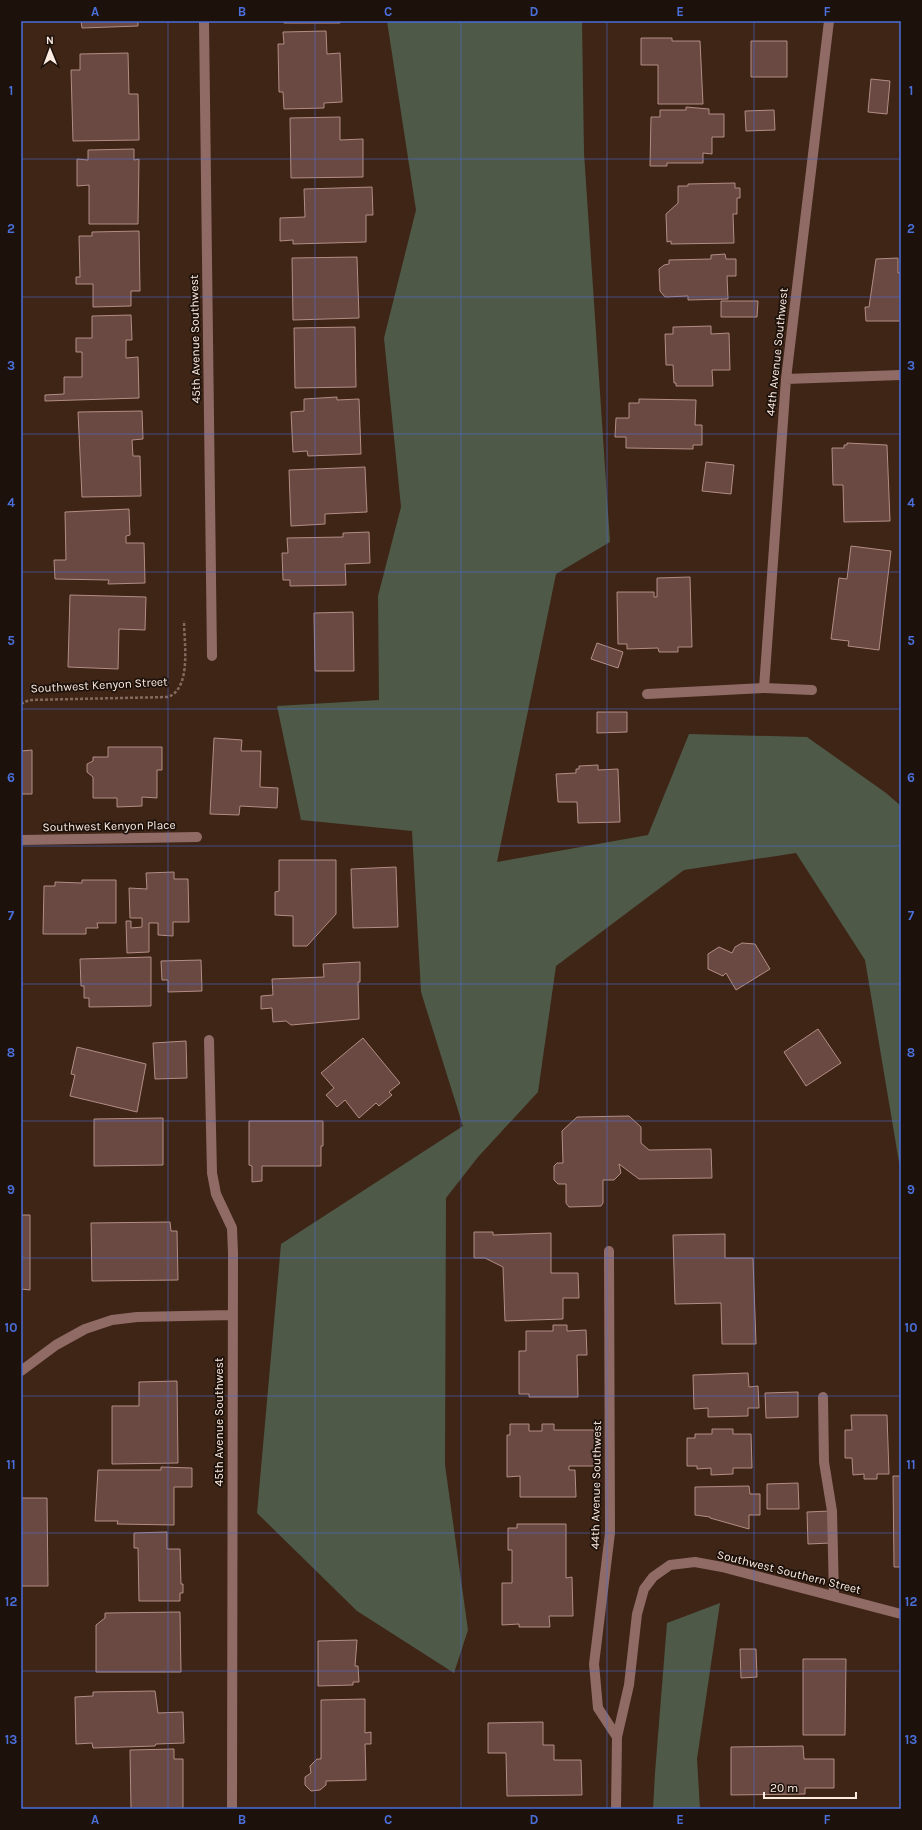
<svg xmlns="http://www.w3.org/2000/svg" width="922" height="1830" font-family="Karla,sans-serif">
  <style>
    .green { fill: #4e5948 }
    .building { fill: #6a4942; stroke: #b28d85 }
    .lines { fill: none; stroke-linecap: round; stroke-linejoin: round }
    .path { stroke: #826b5e; stroke-width: 2.5; stroke-dasharray: 3 2; stroke-linecap: butt }
    .minor { stroke: #906b66; stroke-width: 10 }
    .grid { fill: none; stroke: #4a6eda; stroke-width: 1; stroke-opacity: 0.55 }
    .labels { text-anchor: middle; dominant-baseline: central; stroke-width: 3.5; stroke-linejoin: round; paint-order: stroke }
    .street-label { font-size: 12px; fill: #fdece2; stroke: #1d120b }
    .neatline { fill: none; stroke: #4a6eda; stroke-width: 1.5 }
    .grid-label { font-size: 13px; text-anchor: middle; font-weight: bold; fill: #4a6eda }
  </style>
  <rect width="100%" height="100%" fill="#3f2516"/>
  <path class="green" d="M387 21H582L584 153 610 542 556 574 497 862 648 835 689 734 807 737 886 793 901 806V1174L865 960 796 853 684 870 556 966 538 1092 478 1157 446 1198 445 1465 468 1630 454 1673 357 1611 257 1513 281 1244 463 1126 421 992 412 831 301 820 277 706 379 700 378 596 401 507 384 338 416 210Z
    M720 1603 697 1759 700 1809H653L655 1773 667 1623Z"/>
  <path class="building" d="M81 21H138V26L82 28Z
    M284 21H340V23H284Z
    M326 31 327 54 340 53 342 102 324 103V108L284 109 283 92H279L278 44H284L283 32Z
    M641 38H672V41H700L703 104H658V65H641Z
    M751 41H787V77H751Z
    M128 53 129 94H138L139 140 73 141 71 70H80V54Z
    M871 79 890 81 887 114 868 112Z
    M686 107 709 109V114H724V137H712V154L703 153V163H667V166H650L651 117H660V110H686Z
    M774 110 775 130 746 131 745 111Z
    M340 117V140L363 139V177L291 178 290 118Z
    M134 149V160L139 159 138 224H89V185L77 186V159L88 160V150Z
    M735 183V188H740V198H737V214H733L734 243 671 244V241L667 242 666 214 678 203V186H688V184Z
    M372 187 373 215H366V242L293 244V240L280 241V218L305 217 304 189Z
    M139 231 140 291H131V306L93 307V284H76V277H80L79 236H92V232Z
    M725 254 726 259H736V276H727L728 299 688 300V296L665 297 660 291 659 269 664 265 669 264V260L711 259V255Z
    M357 257 359 318 293 320 292 258Z
    M898 258V273H901V321H866L865 307H869L876 259Z
    M721 301H758L757 317H721Z
    M131 315 132 340H126V358L138 357 139 398 45 401V395L64 394V377H82V352H76V338H92V316Z
    M711 326V334L729 333 730 370H712L713 386H676V383H674L673 365H666L665 334H673V327Z
    M355 327 356 387 295 388 294 328Z
    M337 397V400L359 399 361 454 308 456 307 451 293 452 291 412 304 411V399Z
    M639 399 696 400 695 425H702V445H693V449L626 448V437H615L616 418H629V403H639Z
    M142 411 143 439 132 440 133 456H140L141 496 82 497 78 412Z
    M847 443 887 445 890 521 844 522 843 485H833L832 448H844V445H847Z
    M706 462 734 465 731 494 702 491Z
    M365 467 367 512 325 514V524L291 526 289 470Z
    M129 509 130 535 126 536V543H144L145 583 108 584 109 580 55 579 54 560H66L65 512Z
    M369 532 370 563 345 564 346 585 290 586V580H283L282 553H288L287 538 343 537V533Z
    M851 546 891 551 879 650 848 646 849 641 831 639 839 578 847 579Z
    M690 577 692 647H678V652H659L658 648 627 649V644H618L617 592H654V597H657V578Z
    M70 595 146 597 145 630 119 629 118 669 68 667Z
    M353 612 354 671H315L314 613Z
    M597 643 623 652 618 668 591 659Z
    M597 712H627V732L597 733Z
    M214 738 242 740 241 751H261L260 787 278 788 277 808 240 806 239 815 210 814Z
    M108 747H162V770H157V798L142 797V806L117 807V798H93V777L87 772V764L93 761V757H108Z
    M32 750V794H21V751Z
    M598 765V770L618 769 620 822 578 823 577 802H558L556 774 576 773V769H579V766Z
    M279 860H336V914L307 946H293V916L275 915V892L279 891Z
    M396 867 398 927 353 928 351 869Z
    M174 872V879H188L189 922H173V936L158 935V923H149V952L127 953 126 921H131V928L142 927V918H130L129 888 147 889 146 873Z
    M82 880H116V923H97L98 928H86V934H43L44 886H55V882L82 883Z
    M742 943 755 944 770 969 736 990 726 973 723 976 708 969V954L719 947 732 953 735 947Z
    M151 957V1006L89 1007V998H84V986H81L80 959Z
    M201 960 202 991 168 992V980H162L161 961Z
    M360 962V982H358L359 1019 291 1025 286 1021 273 1022 272 1008 261 1009V996L273 995 272 979 324 977 323 964Z
    M818 1029 841 1063 806 1086 784 1052Z
    M363 1038 400 1083 389 1092 392 1095 379 1106 376 1103 359 1118 345 1100 337 1107 326 1095 334 1088 321 1073Z
    M186 1041 187 1078 155 1079 153 1043Z
    M77 1047 146 1064 137 1112 70 1096 75 1075 71 1074Z
    M629 1116 641 1127V1143L649 1150 711 1149 712 1178 639 1179 619 1164 621 1173 614 1180H603V1203L601 1206 569 1207 566 1203V1184H558L554 1180V1166L557 1163H563L562 1131 577 1117Z
    M163 1118V1165L94 1166V1119Z
    M249 1121H323V1146H321V1166H262V1181L252 1182V1166L249 1165Z
    M21 1215H30V1290L21 1289Z
    M170 1222 171 1231H177L178 1280 92 1281 91 1223Z
    M474 1232H493V1235L551 1233V1273H578L579 1298H563V1319L505 1321 503 1267 485 1258H474Z
    M725 1234V1258H753L756 1344H722L721 1303 675 1304 673 1235Z
    M553 1325H567V1331L586 1330 587 1355H577L578 1397H529V1394H519V1351H526V1331H553Z
    M748 1373 749 1387 758 1386 759 1408H748V1416L708 1417V1408L694 1409 693 1375Z
    M177 1381 178 1463 112 1464V1406H139V1382Z
    M798 1392V1417L766 1418 765 1393Z
    M851 1415H887L889 1474H877V1479H864V1474L853 1475 852 1458H845V1430H852Z
    M510 1424H529V1431H542V1424H554V1430H596V1466H569V1470H575L576 1497H520V1476L507 1477V1435H510Z
    M712 1429H733V1434H751L752 1468H733V1474L711 1475V1468L697 1469V1466H687V1438H695V1434H712Z
    M161 1467 192 1468V1487H174V1525L117 1524 118 1521H95L98 1470H161Z
    M893 1476H901V1567H894Z
    M798 1483 799 1509H767V1484Z
    M749 1486 750 1494H760V1515H749V1529L710 1518V1517L695 1515V1487Z
    M21 1498H47L48 1586H21Z
    M830 1511 831 1543 808 1544 807 1512Z
    M517 1524H566V1578L572 1577 573 1616H549L550 1627H519V1624L502 1625V1583H512V1550H508V1528H517Z
    M167 1532V1549H180L181 1584H183V1593H180V1601H139L138 1548H134V1533Z
    M180 1612 181 1672H96V1625L105 1618V1613Z
    M357 1640 355 1666H358L359 1682H353V1685L318 1686V1641Z
    M740 1649H756L757 1677 741 1678Z
    M803 1659H846L845 1735H803Z
    M155 1691 158 1713 183 1712 184 1743 156 1744 155 1746 93 1748 92 1743 76 1744 75 1697 93 1696V1692Z
    M365 1699V1733L371 1732V1744H365L366 1780 326 1781V1785L320 1790 311 1791 305 1785V1777L311 1773 310 1766 317 1759H321V1700Z
    M543 1722V1745H554V1760H581L582 1795 507 1796 506 1753H488V1723Z
    M803 1746 804 1759H834V1788H805V1794L731 1795V1747Z
    M174 1749V1759H183V1809H131L130 1750Z"/>
  <g class="lines">
    <path class="path" d="M21 704 29 700 168 697C192 688 184 642 184 621"/>
    <path class="minor" d="M204 21 212 656
      M786 379 901 375
      M764 688 786 379 829 21
      M647 694 764 688 812 690
      M21 840 197 837
      M209 1040 212 1173 216 1194 232 1228 233 1253 232 1809
      M609 1251 610 1533 594 1664 598 1708 617 1737 616 1809
      M21 1371 56 1345 85 1329 112 1320 137 1317 232 1315
      M823 1397 824 1462 832 1511 834 1596
      M617 1737 629 1685 637 1614 644 1589 653 1577 670 1565 695 1562 722 1567 901 1614"/>
  </g>
  <path class="grid" d="M168 21V1809M315 21V1809M461 21V1809M607 21V1809M754 21V1809M21 159H901M21 297H901M21 434H901M21 572H901M21 709H901M21 846H901M21 984H901M21 1121H901M21 1258H901M21 1396H901M21 1533H901M21 1671H901"/>
  <g class="labels">
    <g class="street-label">
      <text transform="translate(195 339) rotate(-91)">45th Avenue Southwest</text>
      <text transform="translate(777 352) rotate(-84)">44th Avenue Southwest</text>
      <text transform="translate(99 685) rotate(-3)">Southwest Kenyon Street</text>
      <text transform="translate(109 826) rotate(-1)">Southwest Kenyon Place</text>
      <text transform="translate(219 1422) rotate(-90)">45th Avenue Southwest</text>
      <text transform="translate(596 1485) rotate(-89)">44th Avenue Southwest</text>
      <text transform="translate(789 1572) rotate(14)">Southwest Southern Street</text>
    </g>
  </g>
  <rect width="922" height="1830" fill="none" stroke="#1d120b" stroke-width="44"/>
  <g transform="translate(50 50) rotate(359)" stroke="#1d120b" stroke-width="3" paint-order="stroke">
  <path d="M0-3L7 15L0 10L-7 15Z" fill="#fdece2"/>
  <text y="-6" font-size="11" font-weight="bold" text-anchor="middle" fill="#fdece2">N</text>
  </g>
  <path d="M764 1792v6h92v-6" fill="none" stroke="#fdece2" stroke-width="2"/>
  <text x="770" y="1792" font-size="12" fill="#fdece2" stroke="#1d120b" stroke-width="3" paint-order="stroke">20 m</text>
  <rect x="22" y="22" width="878" height="1786" class="neatline"/>
  <g class="grid-label">
    <text x="95" y="16">A</text>
    <text x="242" y="16">B</text>
    <text x="388" y="16">C</text>
    <text x="534" y="16">D</text>
    <text x="680" y="16">E</text>
    <text x="827" y="16">F</text>
    <text x="11" y="95">1</text>
    <text x="911" y="95">1</text>
    <text x="11" y="233">2</text>
    <text x="911" y="233">2</text>
    <text x="11" y="370">3</text>
    <text x="911" y="370">3</text>
    <text x="11" y="507">4</text>
    <text x="911" y="507">4</text>
    <text x="11" y="645">5</text>
    <text x="911" y="645">5</text>
    <text x="11" y="782">6</text>
    <text x="911" y="782">6</text>
    <text x="11" y="920">7</text>
    <text x="911" y="920">7</text>
    <text x="11" y="1057">8</text>
    <text x="911" y="1057">8</text>
    <text x="11" y="1194">9</text>
    <text x="911" y="1194">9</text>
    <text x="11" y="1332">10</text>
    <text x="911" y="1332">10</text>
    <text x="11" y="1469">11</text>
    <text x="911" y="1469">11</text>
    <text x="11" y="1606">12</text>
    <text x="911" y="1606">12</text>
    <text x="11" y="1744">13</text>
    <text x="911" y="1744">13</text>
    <text x="95" y="1824">A</text>
    <text x="242" y="1824">B</text>
    <text x="388" y="1824">C</text>
    <text x="534" y="1824">D</text>
    <text x="680" y="1824">E</text>
    <text x="827" y="1824">F</text>
  </g>
</svg>
